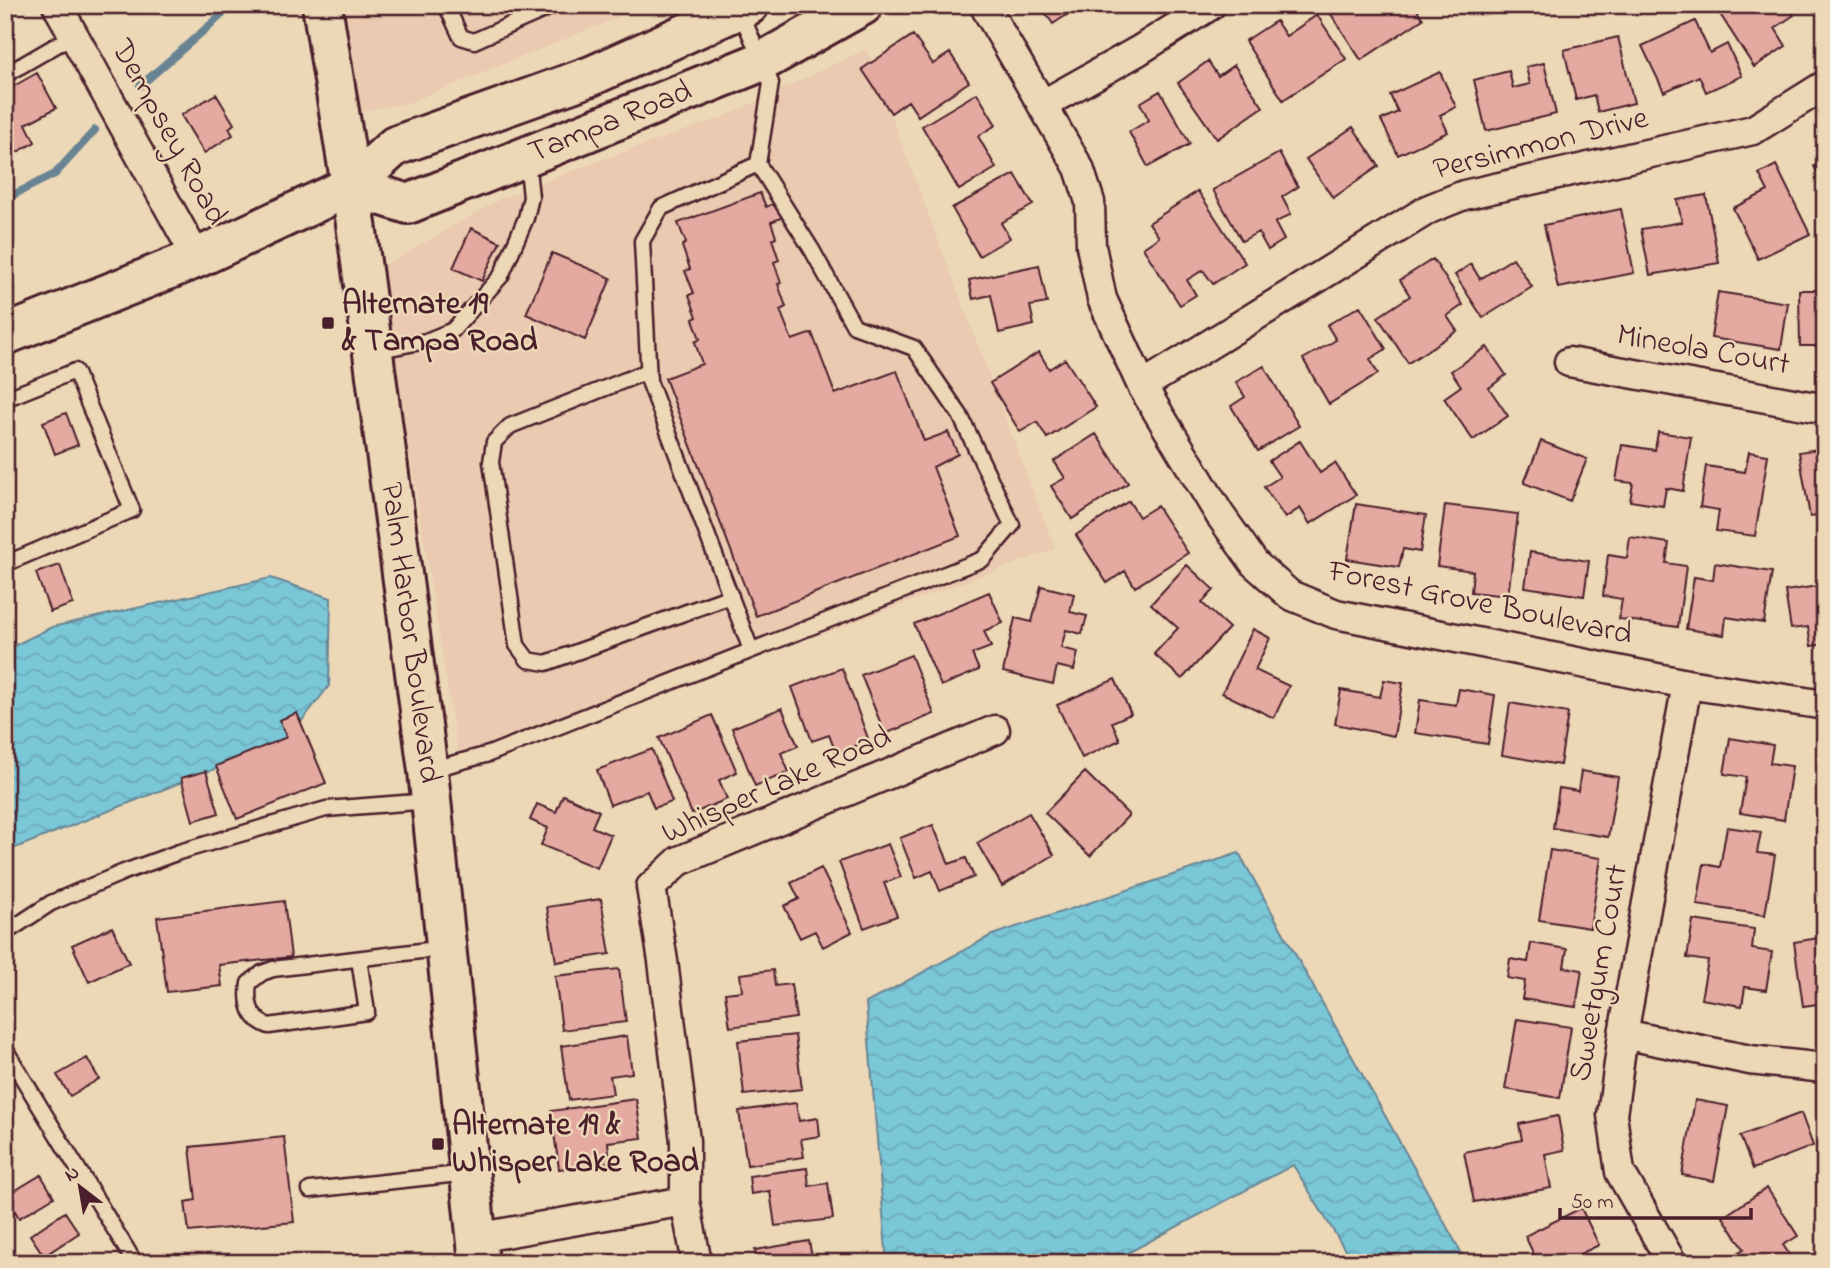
<svg xmlns="http://www.w3.org/2000/svg" width="1830" height="1268" font-family="'Indie Flower',sans-serif">
  <style>
    .built { fill: #eacab0 }
    .water { fill: url(#water-waves); stroke: #678493; stroke-width: 2 }
    .lines { fill: none; stroke-linecap: round; stroke-linejoin: round }
    .stream { stroke: #678493; stroke-width: 8 }
    .building { fill: #e4aaa1; stroke: #4a1f2b; stroke-width: 2 }
    .lane-casing { stroke: #4a1f2b; stroke-width: 19 }
    .street-casing { stroke: #4a1f2b; stroke-width: 33 }
    .secondary-casing { stroke: #4a1f2b; stroke-width: 44 }
    .lane { stroke: #ecd8b6; stroke-width: 14 }
    .street { stroke: #ecd8b6; stroke-width: 28 }
    .secondary { stroke: #ecd8b6; stroke-width: 38 }
    .poi-dot { fill: #4a1f2b; stroke: #ecd8b6; stroke-width: 2.5 }
    .labels { text-anchor: middle; dominant-baseline: central; stroke-width: 5; stroke-linejoin: round; paint-order: stroke }
    .street-label { font-size: 32px; fill: #4a1f2b; stroke: #ecd8b6 }
    .poi-label { font-size: 32px; font-weight: bold; fill: #4a1f2b; stroke: #ecd8b6; text-anchor: start }
  </style>
  <defs>
    <pattern id="water-waves" width="16" height="10" patternUnits="userSpaceOnUse" patternTransform="scale(1.75)"><rect width="16" height="10" fill="#7ac7d8"/><path d="M0 5q4-4 8 0t8 0" fill="none" stroke="#6baaba"/></pattern>
  </defs>
  <rect width="100%" height="100%" fill="#ecd8b6"/>
  <filter id="ink" filterUnits="userSpaceOnUse"><feTurbulence type="fractalNoise" baseFrequency=".0143" numOctaves="2"/><feDisplacementMap in="SourceGraphic" scale="14" xChannelSelector="R" yChannelSelector="G"/><feConvolveMatrix kernelMatrix="1 2 1 2 8 2 1 2 1" color-interpolation-filters="sRGB"/></filter>
  <g filter="url(#ink)">
    <path class="built" d="M338 5H649L408 103 355 112Z
      M866 49 1055 549 460 765 380 268 502 198 601 160 726 116Z"/>
    <path class="water" d="M271 578 331 598 329 686 286 741 5 852V650L52 627Z
      M1239 853 1467 1263H1353L1293 1165 1109 1263H887L866 1003 992 935Z"/>
    <g class="lines">
      <path class="stream" d="M140 86 233 5
        M5 199 55 174 95 130"/>
    </g>
    <path class="building" d="M1046 5H1082L1053 24 1042 8Z
      M1325 5H1414L1423 19 1361 60Z
      M1727 5H1788L1794 15 1775 28 1786 46 1754 67 1718 11Z
      M1317 15 1346 59 1283 100 1245 41 1276 21 1286 36Z
      M1695 21 1710 53 1727 44 1742 76 1706 92 1699 76 1664 92 1642 46Z
      M913 35 933 64 950 53 969 82 918 116 908 101 891 113 862 69Z
      M1618 37 1634 103 1598 112 1594 95 1576 100 1564 50Z
      M1208 61 1218 76 1234 65 1263 107 1217 139 1178 83Z
      M1544 63 1556 114 1486 131 1474 80 1509 71 1513 88 1530 84 1526 67Z
      M1440 72 1456 107 1440 115 1448 132 1398 155 1381 120 1398 112 1390 95Z
      M37 73 56 108 26 124 35 142 5 159V91Z
      M1160 91 1190 144 1148 167 1129 132 1149 120 1140 103Z
      M977 93 996 125 978 136 996 168 959 190 922 126Z
      M216 94 234 124 229 128 233 135 204 153 181 115Z
      M1353 127 1379 166 1333 198 1306 159Z
      M1279 153 1298 187 1282 197 1291 214 1275 223 1284 240 1268 250 1258 232 1242 241 1213 190Z
      M1825 160V184L1814 166Z
      M1776 165 1810 234 1758 259 1733 208 1768 191 1759 174Z
      M1015 174 1033 205 1001 223 1010 238 979 256 952 208Z
      M1198 191 1245 263 1213 284 1203 270 1187 280 1196 295 1180 305 1143 248 1159 237 1149 223Z
      M760 193 766 207 777 202 783 217 771 222 776 237 772 239 779 260 774 262 781 283 778 284 786 307 780 310 792 340 812 333 835 394 897 371 924 441 948 432 958 454 933 467 960 536 756 616 665 378 702 364 695 342 700 339 693 319 697 317 689 295 694 293 685 271 690 269 682 246 686 243 678 223Z
      M1706 195 1719 263 1650 275 1641 229 1682 222 1677 200Z
      M1621 209 1634 273 1558 288 1544 225Z
      M471 228 500 242 482 281 453 268Z
      M552 253 611 278 585 340 526 314Z
      M1513 258 1532 287 1483 318 1455 275 1471 264 1480 279Z
      M1433 259 1463 305 1447 316 1457 331 1408 363 1378 317 1410 296 1400 280Z
      M1039 265 1047 303 1030 306 1034 325 999 333 991 295 973 299 969 280Z
      M1817 271H1825V346H1800L1799 290H1817Z
      M1718 292 1788 303 1781 349 1711 338Z
      M1360 306 1386 349 1370 359 1378 374 1329 404 1303 359 1336 340 1327 325Z
      M1487 347 1506 375 1489 388 1508 416 1473 440 1444 398 1461 386 1451 371Z
      M1039 352 1049 369 1065 359 1096 407 1047 438 1037 422 1020 432 990 383Z
      M1264 366 1299 426 1258 451 1231 406 1245 397 1236 382Z
      M66 413 78 445 55 454 43 422Z
      M1658 432 1691 437 1683 491 1666 488 1663 506 1630 501 1633 483 1616 481 1622 445 1655 450Z
      M1096 434 1128 483 1072 519 1051 486 1065 478 1054 461Z
      M1300 441 1320 473 1335 463 1356 495 1310 524 1300 508 1285 518 1264 487 1280 477 1269 461Z
      M1541 441 1587 459 1570 501 1524 483Z
      M1825 448V515L1810 517 1799 452Z
      M1749 452 1768 455 1755 536 1716 531 1719 510 1700 507 1706 466 1745 472Z
      M1129 501 1139 517 1157 506 1188 553 1135 587 1125 571 1107 583 1076 535Z
      M1356 504 1426 515 1420 552 1403 549 1399 567 1347 559Z
      M1445 505 1518 514 1508 596 1471 592 1473 571 1437 566Z
      M1630 537 1669 543 1666 563 1686 566 1678 627 1619 619 1622 599 1603 596 1608 555 1627 558Z
      M1530 552 1589 561 1584 596 1525 587Z
      M1715 563 1772 572 1764 623 1726 617 1724 635 1686 629 1694 577 1713 580Z
      M60 565 73 604 50 612 36 573Z
      M1187 565 1214 590 1202 603 1229 628 1182 679 1154 654 1178 628 1151 604Z
      M1825 585V644L1811 646 1808 627 1791 629 1785 591Z
      M1041 586 1074 594 1070 612 1087 616 1082 634 1066 630 1061 648 1078 652 1074 670 1057 666 1053 684 1003 672 1015 618 1032 622Z
      M989 592 1003 623 984 631 991 647 972 654 979 670 941 686 914 624Z
      M1253 629 1270 638 1255 670 1289 686 1274 718 1222 693Z
      M911 655 934 714 885 734 861 675Z
      M842 668 869 741 836 753 829 735 812 741 792 687Z
      M1115 679 1131 714 1112 722 1120 740 1082 758 1057 705Z
      M1384 680 1403 683 1394 736 1335 724 1341 690 1380 697Z
      M1459 689 1495 695 1488 744 1415 733 1420 700 1456 705Z
      M1510 703 1568 713 1560 765 1502 755Z
      M782 708 798 746 781 753 789 772 755 786 732 728Z
      M297 713 326 783 237 819 216 766 287 737 279 720Z
      M712 715 737 772 719 780 727 799 692 814 659 738Z
      M1730 738 1773 745 1770 763 1792 766 1784 820 1740 813 1746 777 1724 774Z
      M652 749 672 802 654 808 647 791 610 805 597 770Z
      M1825 755V824L1819 756Z
      M206 771 219 813 193 821 181 778Z
      M1581 771 1618 777 1608 837 1553 828 1559 788 1578 791Z
      M1085 772 1129 815 1090 856 1045 813Z
      M563 795 599 811 592 827 611 835 597 868 541 845 548 828 530 820 537 804 556 812Z
      M1029 813 1054 855 1002 886 977 843Z
      M933 825 949 864 966 858 974 877 940 891 932 871 916 878 900 838Z
      M1727 827 1761 832 1757 853 1775 855 1765 915 1697 905 1704 864 1720 867Z
      M888 844 901 877 884 883 897 916 864 928 839 862Z
      M1550 850 1601 858 1590 928 1539 920Z
      M821 868 852 932 823 947 815 931 800 938 784 906 799 899 791 883Z
      M601 899 610 954 556 962 547 907Z
      M284 901 291 957 219 965 222 986 167 992 157 917Z
      M1693 920 1754 929 1752 949 1772 952 1766 990 1745 987 1742 1006 1701 999 1708 961 1687 958Z
      M112 927 129 963 89 982 72 945Z
      M1825 937V1003L1803 1006 1794 942Z
      M1531 943 1567 949 1564 967 1582 970 1576 1007 1522 999 1525 981 1507 978 1510 959 1528 962Z
      M619 969 626 1022 562 1030 555 976Z
      M773 970 775 986 791 984 796 1018 730 1027 725 993 742 991 740 974Z
      M1517 1019 1571 1027 1560 1098 1505 1089Z
      M795 1035 802 1089 744 1095 738 1041Z
      M627 1036 632 1073 610 1076 613 1094 569 1100 561 1046Z
      M87 1058 99 1079 70 1096 57 1075Z
      M636 1099 642 1138 608 1142 610 1162 559 1169 551 1111Z
      M1695 1100 1728 1106 1714 1181 1682 1175Z
      M796 1103 799 1121 818 1118 820 1136 801 1139 804 1157 747 1165 739 1111Z
      M1801 1113 1813 1146 1753 1169 1740 1136Z
      M1558 1116 1564 1150 1545 1154 1551 1188 1474 1202 1464 1152 1522 1140 1519 1124Z
      M5 1133 16 1150 5 1157Z
      M284 1137 294 1222 189 1232 185 1202 196 1200 190 1147Z
      M807 1168 809 1186 828 1183 833 1219 775 1226 770 1191 751 1194 749 1176Z
      M41 1175 54 1197 19 1218 6 1196Z
      M1767 1188 1798 1236 1783 1245 1794 1261 1731 1263 1729 1259 1744 1249 1723 1217Z
      M1581 1208 1599 1245 1580 1254 1585 1263H1538L1525 1236Z
      M65 1212 79 1233 44 1256 30 1235Z
      M809 1241 813 1263H757L755 1250Z"/>
    <g class="lines">
      <defs>
        <path id="lane" d="M446 5 461 37 474 41 555 5
          M5 75 74 35
          M374 351 426 341 453 330 501 276 526 218 531 197 527 159
          M648 371 510 426 494 442 491 462 517 645 528 660 546 663 731 596
          M5 399 75 371 132 510 5 564
          M751 650 649 381 642 241 661 208 758 164
          M429 770 489 754 983 559 1012 525 960 415 914 348 854 326 812 250 758 164 771 83 740 11
          M5 933 51 903 124 872 179 852 326 809 430 801
          M359 959 367 1012 269 1026C250 1019 246 1003 249 983L262 973 273 969 445 948
          M5 1049 135 1263
          M310 1190 468 1173"/>
        <path id="street" d="M57 5 197 258
          M984 5 1079 168 1090 202 1091 246 1102 299 1142 386 1220 515 1255 564 1290 595 1336 614 1687 684 1825 705
          M1042 105 1138 51 1211 5
          M1569 362 1815 407 1825 406
          M1142 386 1429 209 1464 195 1753 130 1825 85
          M1623 1034 1750 1060 1825 1068
          M476 1238 685 1201
          M697 1263 685 1201V1141L663 961 651 887 679 861 995 730
          M1672 1263 1620 1172 1612 1115 1623 1034 1687 684"/>
        <g id="secondary">
          <path id="s1" d="M322 5 351 186 428 771 479 1263"/>
          <path id="s2" d="M351 186 408 204 763 61 863 5"/>
          <path d="M5 335 197 258 351 186 395 146 591 76 749 5"/>
        </g>
      </defs>
      <use href="#lane" class="lane-casing"/>
      <use href="#street" class="street-casing"/>
      <use href="#secondary" class="secondary-casing"/>
      <use href="#lane" class="lane"/>
      <use href="#street" class="street"/>
      <use href="#secondary" class="secondary"/>
    </g>
  </g>
  <g class="poi-dot">
    <rect x="321" y="316" width="14" height="14" rx="3.5"/>
    <rect x="431" y="1137" width="14" height="14" rx="3.5"/>
  </g>
  <g class="labels">
    <g class="street-label">
      <text stroke="none"><textPath href="#s2" startOffset="278">Tampa Road</textPath></text>
      <text transform="translate(168 133) rotate(61)">Dempsey Road</text>
      <text transform="translate(1541 145) rotate(-14)">Persimmon Drive</text>
      <text transform="translate(1703 351) rotate(10)">Mineola Court</text>
      <text transform="translate(1480 604) rotate(12)">Forest Grove Boulevard</text>
      <text stroke="none"><textPath href="#s1" startOffset="634">Palm Harbor Boulevard</textPath></text>
      <text transform="translate(777 786) rotate(-24)">Whisper Lake Road</text>
      <text transform="translate(1600 973) rotate(-80)">Sweetgum Court</text>
    </g>
    <g class="poi-label">
      <text x="342" y="305">Alternate 19<tspan x="342" dy="37">&amp; Tampa Road</tspan></text>
      <text x="452" y="1126">Alternate 19 &amp;<tspan x="452" dy="37">Whisper Lake Road</tspan></text>
    </g>
  </g>
  <rect width="1830" height="1268" fill="none" stroke="#ecd8b6" stroke-width="28"/>
  <rect x="14" y="14" width="1802" height="1240" fill="none" stroke="#4a1f2b" stroke-width="2.5" filter="url(#ink)"/>
  <g transform="translate(80 1187) rotate(329)" stroke="#ecd8b6" stroke-width="5" paint-order="stroke">
  <path d="M0-5L12 26L0 18L-12 26Z" fill="#4a1f2b"/>
  <text y="-10" font-size="19" font-weight="bold" text-anchor="middle" fill="#4a1f2b">N</text>
  </g>
  <path d="M1560 1208v10h191v-10" fill="none" stroke="#4a1f2b" stroke-width="3.5"/>
  <text x="1571" y="1208" font-size="21" fill="#4a1f2b" stroke="#ecd8b6" stroke-width="5" paint-order="stroke">50 m</text>
</svg>
